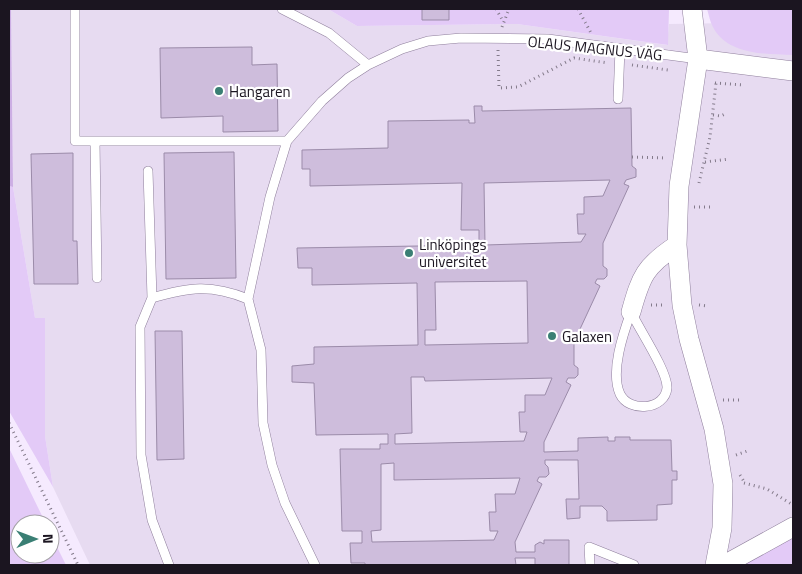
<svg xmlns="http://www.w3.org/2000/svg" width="802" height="574" font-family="'Titillium Web',sans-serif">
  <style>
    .built { fill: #e7dbf1 }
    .green { fill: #e3caf7 }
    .forest { fill: #ccaee4 }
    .building { fill: #cebddc; stroke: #9b8ba9; fill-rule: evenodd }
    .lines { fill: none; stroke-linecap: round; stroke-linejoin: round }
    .lane-casing { stroke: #8f7f9c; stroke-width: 10 }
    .street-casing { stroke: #8f7f9c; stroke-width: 20 }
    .path { stroke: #847b8b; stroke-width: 3; stroke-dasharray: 1 4; stroke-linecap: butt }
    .lane { stroke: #fff; stroke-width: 9 }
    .street { stroke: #fff; stroke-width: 19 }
    .poi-dot { fill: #3a7f74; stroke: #fff; stroke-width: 2 }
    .labels { text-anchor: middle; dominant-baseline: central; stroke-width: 4.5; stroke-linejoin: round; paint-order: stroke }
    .street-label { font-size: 15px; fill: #1b1520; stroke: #fff }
    .poi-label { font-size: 15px; fill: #1b1520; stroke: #fff; text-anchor: start }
  </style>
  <rect width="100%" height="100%" fill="#f5eafe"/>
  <path class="built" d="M11 9H328L357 26 517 24 667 45 669 24 793 22V565H90L53 487 45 436V319L35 318 13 187Z"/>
  <path class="green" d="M328 9H669L668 45 517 24 357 26Z
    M707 9H793V55C766 54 727 55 713 27 710 22 709 15 707 9Z
    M9 186 13 187 35 318H45V436L53 487 9 411Z
    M9 448 46 524H20V554H50V533L66 565H9Z
    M793 535V565H741Z"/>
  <path class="forest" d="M9 9H11L13 187 9 186Z"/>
  <path class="building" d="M422 9H449V20H422Z
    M252 47V65L277 64 278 131 223 132V116L161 118 160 48Z
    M474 106H482V111L631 108 632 166 636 169V177L626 180 624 184 629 186 603 243V266L607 269V276L604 279H597L595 283 600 286 574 342V365L578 368V375L575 378H568L566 382 571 385 544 442V452L578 451V438L608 437V441H615V437H630V440H671L672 471H677V480H672V504L657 505V520L607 521V511L602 506H580V518L567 519 566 499H579L578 460H545V464L548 467 549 474 546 477H539L537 481 542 484 515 542 516 552H535V545L540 542 544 544V540H569V565H535V558H515L516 565H365V563H351L350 543H362V531H342L340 449H380V444H388V434L316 435 314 383 292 382V366L314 364V347L418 345 417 283 312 285V268H298L297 248 479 245V230H461L462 183 310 186V169H302V150L388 148V121L469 120V123H475ZM610 180 603 196 584 197V214H577L578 234H586L581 242 485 245 484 183ZM527 281 528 343 425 345V330H436L435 282ZM411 377H424L425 381 552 378 545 395H525V412H519L520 432H527L524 441 395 444V434L412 433ZM394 463V480L520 478 515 494H495L496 512H489L490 531H498L494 540 372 542 371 531 381 530V464Z
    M234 152 236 278 166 279 164 153Z
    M73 153V241H77L78 284H34L31 154Z
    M155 331H182L184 459 157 460Z"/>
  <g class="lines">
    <defs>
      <path id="lane" d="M75 9V141H287
        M282 9 329 33 368 65
        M618 99 620 49
        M95 141 97 278
        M148 171 152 298
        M631 312C639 329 668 372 667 388 665 410 629 413 620 394 610 372 623 334 631 312Z
        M169 565 152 520 141 455 140 327 152 298C189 287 211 284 248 299
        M315 565 285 503 272 465 263 423 261 350 248 299 270 197 287 141 322 101 348 78 368 65 402 49 428 41 461 38 548 39 698 59
        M590 565 589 547 634 565"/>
      <path id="street" d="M692 9 698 59 679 186 677 245 682 305 689 339 714 429 723 484 722 528 715 565
        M698 59 793 71
        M631 312C641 276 645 266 677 245
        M724 565 793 527"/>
    </defs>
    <use href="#lane" class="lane-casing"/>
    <use href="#street" class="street-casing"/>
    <path class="path" d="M496 9 503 21
      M578 9 591 33
      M502 27 509 9
      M498 50 499 88 518 87 574 58 608 63
      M632 65 668 70
      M715 83 744 85
      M713 115 721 116 727 113
      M632 157 667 158
      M705 162 729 159
      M699 183 710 137 716 83
      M694 207H711
      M651 305H665
      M699 305 708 306
      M723 400H740
      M9 423 78 565
      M736 455 750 450
      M740 475 745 483
      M744 483 767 489 793 505"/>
    <use href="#lane" class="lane"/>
    <use href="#street" class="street"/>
  </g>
  <g class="poi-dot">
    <circle cx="219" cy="91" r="5"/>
    <circle cx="409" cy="253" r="5"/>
    <circle cx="552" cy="336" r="5"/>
  </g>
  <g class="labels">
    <g class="street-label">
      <text transform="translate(595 48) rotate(6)">OLAUS MAGNUS VÄG</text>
    </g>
    <g class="poi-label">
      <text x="229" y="91">Hangaren</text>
      <text x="419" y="244">Linköpings<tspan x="419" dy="17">universitet</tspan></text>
      <text x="562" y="336">Galaxen</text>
    </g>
  </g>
  <rect width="802" height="574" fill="none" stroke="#1b1520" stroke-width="20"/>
  <g transform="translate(35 539) rotate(89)"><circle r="24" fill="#ffffff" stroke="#a4a1a6"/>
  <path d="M0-4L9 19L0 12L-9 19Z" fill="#3a7f74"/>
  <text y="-8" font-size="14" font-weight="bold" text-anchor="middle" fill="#1b1520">N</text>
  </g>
</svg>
